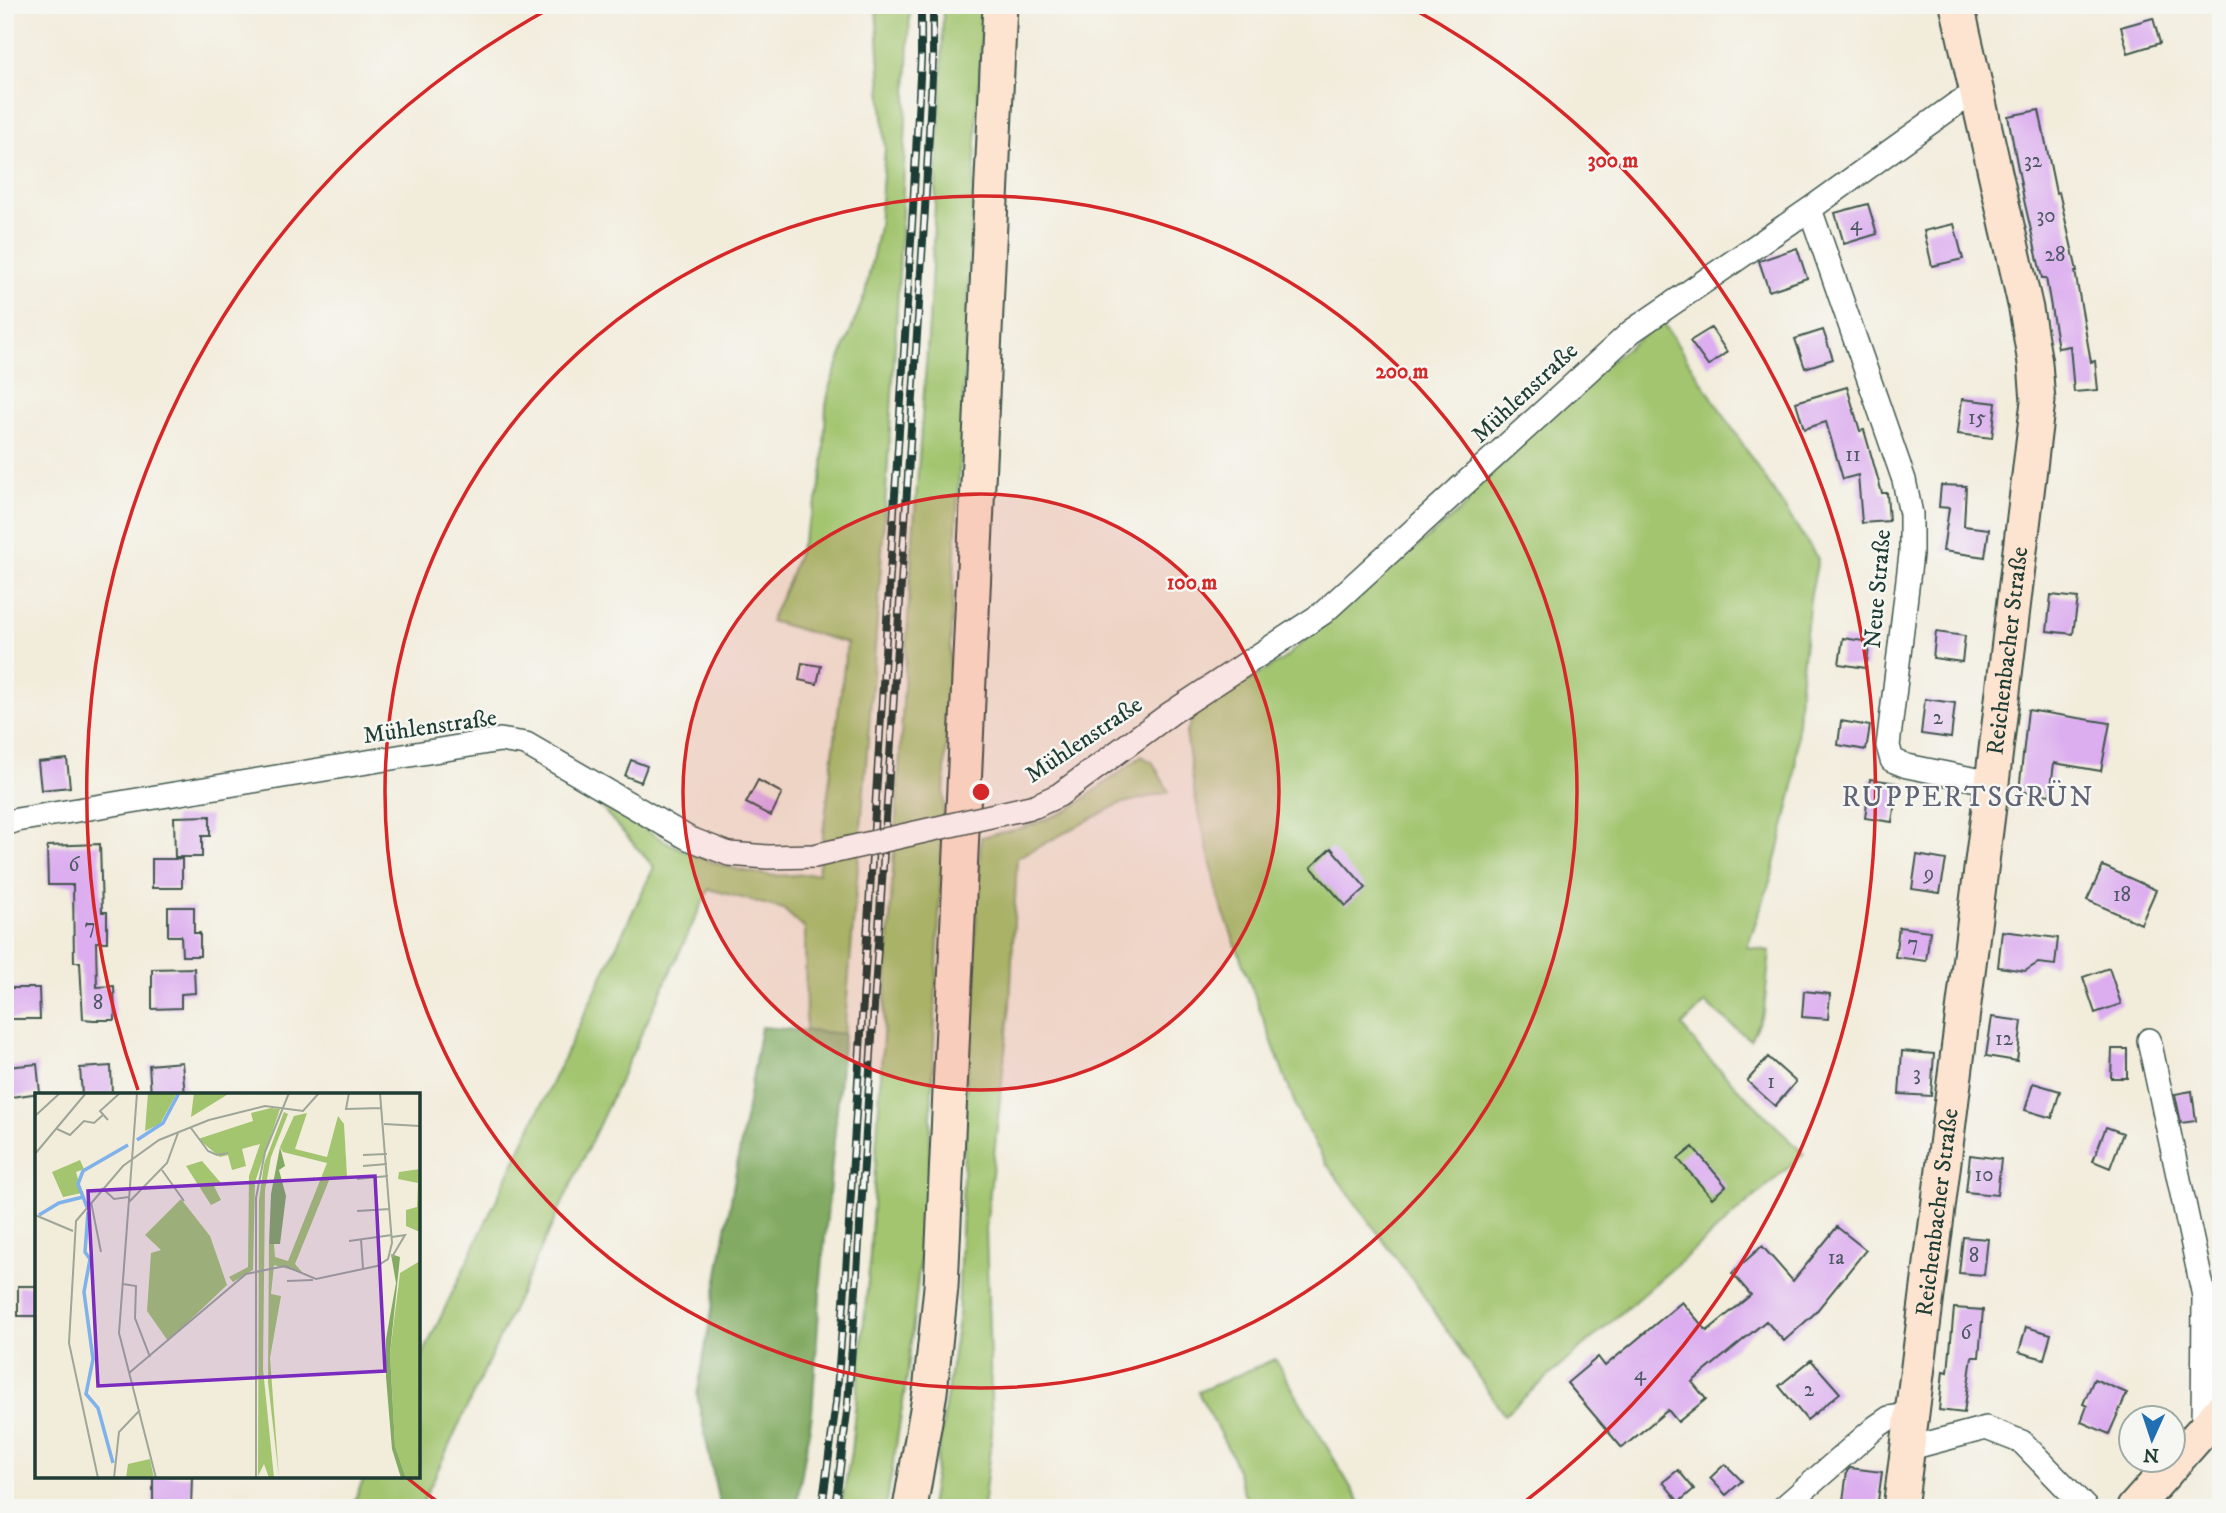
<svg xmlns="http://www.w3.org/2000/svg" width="2226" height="1513" font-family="'IM FELL DW Pica',serif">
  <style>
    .green { fill: #a3c56f; stroke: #618152; stroke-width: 2 }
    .forest { fill: #82aa62; stroke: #50744b; stroke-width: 2 }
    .building { fill: #dcadef }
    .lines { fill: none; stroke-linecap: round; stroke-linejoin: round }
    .street-casing { stroke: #3f574d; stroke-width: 26 }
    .secondary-casing { stroke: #3f574d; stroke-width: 37 }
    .street { stroke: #fff; stroke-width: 23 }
    .secondary { stroke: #fde4d1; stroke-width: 33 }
    .rail-casing { stroke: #1f3d34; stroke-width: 8 }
    .rail { stroke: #f6f6f2; stroke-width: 5; stroke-dasharray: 16; stroke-linecap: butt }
    .street-bridge-casing { stroke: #3f574d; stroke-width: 26; stroke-linecap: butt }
    .street-bridge { stroke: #fff; stroke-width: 23 }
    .ring { fill: none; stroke: #d62828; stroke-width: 3.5 }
    .labels { text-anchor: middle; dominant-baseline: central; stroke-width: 5; stroke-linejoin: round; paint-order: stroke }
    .number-label { font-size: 21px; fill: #4e5963 }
    .street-label { font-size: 24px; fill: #1f3d34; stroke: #f6f6f2 }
    .quarter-label { font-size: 28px; letter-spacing: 2px; fill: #616475; stroke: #f6f6f2 }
    .inset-river { fill: none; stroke: #7fb1eb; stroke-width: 3.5 }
    .inset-road { fill: none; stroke: #9ea698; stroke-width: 2 }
    .view { fill: #7b2cbf; fill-opacity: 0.15; stroke: #7b2cbf; stroke-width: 3.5 }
    .inset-edge { fill: none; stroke: #1f3d34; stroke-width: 3.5 }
    .centre { fill: #d62828; stroke: #f6f6f2; stroke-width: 3.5 }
    .ring-label { font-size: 21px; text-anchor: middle; font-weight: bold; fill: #d62828; stroke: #f6f6f2; stroke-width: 5; stroke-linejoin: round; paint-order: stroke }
  </style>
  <rect width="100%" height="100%" fill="#f6f6f2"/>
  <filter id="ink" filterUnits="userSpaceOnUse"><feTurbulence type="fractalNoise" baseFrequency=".0143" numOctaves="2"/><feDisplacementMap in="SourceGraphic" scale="14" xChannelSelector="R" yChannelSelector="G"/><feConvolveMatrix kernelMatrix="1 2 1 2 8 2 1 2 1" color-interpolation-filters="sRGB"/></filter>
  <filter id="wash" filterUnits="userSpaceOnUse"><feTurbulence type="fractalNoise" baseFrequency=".00686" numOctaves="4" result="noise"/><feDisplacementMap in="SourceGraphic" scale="28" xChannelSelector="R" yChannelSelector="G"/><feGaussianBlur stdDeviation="1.57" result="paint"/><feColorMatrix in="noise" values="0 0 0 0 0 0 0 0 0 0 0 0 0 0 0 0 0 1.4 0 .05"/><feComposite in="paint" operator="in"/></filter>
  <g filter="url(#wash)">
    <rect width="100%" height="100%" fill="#f2ecdb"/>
    <path class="green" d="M876 5H910C900 348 873 692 844 1034L806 1031 805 929 783 909 709 889 420 1508H351L365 1476H418V1365L654 867 592 797C646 832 703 868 769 875 784 877 802 874 818 873L847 643 770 621 788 582 818 497 823 468 826 406 830 385 865 294 879 227 885 149Z
      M943 5H983L949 673 928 1189 907 1377 886 1508H841L851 1452 869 1270 912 551 929 324 942 66Z
      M1662 321 1818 559 1810 599 1801 676 1794 785 1773 873 1747 947 1770 951 1764 1011 1750 1040 1705 1003 1682 1026 1703 1053 1804 1154 1504 1415 1419 1289 1326 1163 1300 1117 1220 903 1195 796 1186 733 1196 713 1282 660 1468 504 1452 483Z
      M1142 756 1153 763 1169 792 1119 804 1017 858 1010 1006 986 1229 992 1432 983 1508H930L958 1320 967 1062 981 837 1023 828 1067 811Z
      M1275 1359 1363 1508H1246L1248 1506 1233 1458 1198 1392Z"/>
    <path class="forest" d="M761 1027 844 1034 821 1280 812 1414 796 1508H720L697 1395Z"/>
    <g id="blocks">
      <path class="building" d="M2153 18 2160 43 2128 53 2121 27Z
        M2039 110 2056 193 2059 192 2077 271H2075L2091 362 2095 361 2098 390 2074 392 2070 346 2058 348 2046 278H2042L2024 200 2008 116Z
        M1868 204 1877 234 1844 244 1835 213Z
        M1954 224 1963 259 1932 266 1924 231Z
        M1797 248 1807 278 1769 291 1759 261Z
        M1711 328 1727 352 1708 366 1690 341Z
        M1823 330 1833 359 1805 368 1795 339Z
        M1847 387 1860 431 1864 430 1882 493H1887L1889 521 1862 523 1858 475 1843 479 1826 422 1804 429 1796 402Z
        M1962 399 1996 403 1992 438 1958 434Z
        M1941 485 1966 486 1964 526 1989 529 1985 557 1943 551 1949 508 1939 507Z
        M2051 595 2078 598 2073 634 2047 631Z
        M1936 632 1965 636 1962 662 1933 658Z
        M1843 638 1870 642 1866 668 1839 664Z
        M802 663 821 666 817 684 799 680Z
        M1925 699 1955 703 1951 738 1921 734Z
        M2028 710 2110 723 2101 771 2054 763 2050 795 2019 791Z
        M1841 721 1870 726 1866 750 1838 745Z
        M67 759 70 787 41 790 38 762Z
        M631 760 647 766 641 782 625 776Z
        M1870 779 1898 783 1892 822 1865 818Z
        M758 780 782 793 771 816 746 803Z
        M210 816V836H202V857H175L174 817Z
        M100 844 102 912H107V942H96L97 987 114 986 115 1020H94L83 1019 80 962H74L73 885H48L47 846Z
        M1331 848 1366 888 1346 906 1311 867Z
        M1917 855 1946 860 1940 893 1912 889Z
        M152 859H182V888H152Z
        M2103 866 2156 890 2141 924 2087 900Z
        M168 907H194V933H200V956H182L181 936H168Z
        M1899 927 1930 931 1926 961 1895 957Z
        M2002 931 2058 938 2055 965 2038 963 2025 971 1998 967Z
        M194 968 195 993 181 994V1008L152 1009V969Z
        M2109 968 2121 1004 2095 1013 2083 977Z
        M9 988H39L40 1019H9Z
        M1804 991 1830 994 1828 1019 1802 1017Z
        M1992 1017 2022 1021 2017 1061 1986 1056Z
        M2112 1049H2127V1078H2111Z
        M1902 1051 1934 1054 1931 1096 1899 1094Z
        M1768 1057 1796 1082 1775 1106 1747 1081Z
        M182 1062 185 1095H151L149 1065Z
        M37 1064 40 1093 11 1097 7 1067Z
        M111 1066 112 1095H82L80 1068Z
        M2033 1083 2060 1091 2052 1118 2025 1110Z
        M2192 1091 2196 1121 2181 1123 2175 1094Z
        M2106 1127 2123 1133 2110 1168 2093 1161Z
        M1693 1147 1726 1186 1712 1198 1678 1159Z
        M1970 1155 2001 1159 1997 1195 1966 1192Z
        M1837 1227 1866 1250 1815 1313 1784 1341 1766 1321 1692 1382 1706 1399 1678 1422 1668 1410 1622 1448 1567 1383 1598 1357 1605 1366 1682 1302 1707 1331 1751 1295 1732 1273 1762 1246 1793 1281Z
        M1963 1237 1988 1239 1984 1275 1959 1273Z
        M18 1286H37V1316H18Z
        M1954 1308 1983 1310 1979 1357H1972L1964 1413 1939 1410 1943 1371 1948 1372Z
        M2026 1327 2051 1334 2044 1359 2019 1352Z
        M1811 1360 1840 1393 1807 1420 1779 1386Z
        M2094 1379 2127 1393 2109 1434 2081 1422 2087 1406 2083 1404Z
        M1725 1464 1742 1481 1726 1495 1710 1478Z
        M1850 1468 1882 1472 1877 1508H1842L1847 1471Z
        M1678 1470 1694 1489 1679 1502 1663 1482Z
        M153 1476H192L191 1508H153Z"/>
    </g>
  </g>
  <g filter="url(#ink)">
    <use href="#blocks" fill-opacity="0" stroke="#3f574d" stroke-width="2"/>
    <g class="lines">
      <defs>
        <path id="street" d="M1810 209 1904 480 1911 514V554L1888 746 1892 760 1907 766 1992 783
          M1035 806 1059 795 1171 713 1323 613 1632 331 1810 209 1956 104 1977 93
          M5 824 17 820 500 740 526 744 688 838 729 854 768 857 814 856
          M2149 1040 2204 1296 2203 1429
          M1907 1449 1986 1428 2022 1442 2086 1508
          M1783 1508 1876 1427 1889 1418 1911 1415"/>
        <g id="secondary">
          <path d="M910 1508 930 1392 941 1287 1000 5"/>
          <path id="s1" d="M1900 1508 1992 783 2038 401 2035 363 2026 309 1957 5"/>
          <path d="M2134 1508 2221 1410"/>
        </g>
      </defs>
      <use href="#street" class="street-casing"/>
      <use href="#secondary" class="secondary-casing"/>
      <use href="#street" class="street"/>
      <use href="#secondary" class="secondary"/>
      <defs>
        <path id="rail" d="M822 1508 836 1403 844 1303 913 209 921 58V5
          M835 1508 848 1404 855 1304 925 209 933 58V5"/>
      </defs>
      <use href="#rail" class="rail-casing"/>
      <use href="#rail" class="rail"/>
      <defs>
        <path id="street-bridge" d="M814 856 1035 806"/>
      </defs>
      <use href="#street-bridge" class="street-bridge-casing"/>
      <use href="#street-bridge" class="street-bridge"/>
    </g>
  </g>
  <circle cx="981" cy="792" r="298" fill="#d62828" fill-opacity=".12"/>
  <g class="ring">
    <circle cx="981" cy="792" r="298"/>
    <circle cx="981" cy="792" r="596"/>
    <path d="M443 1506A894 894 0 0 1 406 1477M138 1090A894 894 0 0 1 554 6M1408 6A894 894 0 0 1 1519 1506"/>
  </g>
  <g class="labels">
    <g class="number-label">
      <text x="2033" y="161">32</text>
      <text x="2046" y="216">30</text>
      <text x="1856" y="224">4</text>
      <text x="2055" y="255">28</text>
      <text x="1977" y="418">15</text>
      <text x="1853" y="455">11</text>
      <text x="1938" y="718">2</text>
      <text x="74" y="865">6</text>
      <text x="1929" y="874">9</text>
      <text x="2122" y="895">18</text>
      <text x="90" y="927">7</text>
      <text x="1913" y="944">7</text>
      <text x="98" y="1003">8</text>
      <text x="2004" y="1039">12</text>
      <text x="1917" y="1074">3</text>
      <text x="1771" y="1082">1</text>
      <text x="1984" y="1175">10</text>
      <text x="1974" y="1256">8</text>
      <text x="1836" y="1258">1a</text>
      <text x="1966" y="1333">6</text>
      <text x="1640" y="1374">4</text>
      <text x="1809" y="1390">2</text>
    </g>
    <g class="street-label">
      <text transform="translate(1525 393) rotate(-43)">Mühlenstraße</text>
      <text transform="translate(1878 589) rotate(-85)">Neue Straße</text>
      <text stroke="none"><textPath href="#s1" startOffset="864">Reichenbacher Straße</textPath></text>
      <text transform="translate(430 727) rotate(-8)">Mühlenstraße</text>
      <text transform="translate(1084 740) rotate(-34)">Mühlenstraße</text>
      <text stroke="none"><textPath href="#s1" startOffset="298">Reichenbacher Straße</textPath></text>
    </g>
    <g class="quarter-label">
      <text x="1968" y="797">RUPPERTSGRÜN</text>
    </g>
  </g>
  <g transform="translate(35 1093)">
    <rect width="385" height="385" fill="#f2ecdb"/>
    <path d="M113 0H142L125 31 110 38ZM159 0H195L156 24ZM236 15 245 16 220 89 218 177 198 189 194 184 213 174 214 83 225 51 207 56 211 73 197 77 193 62 185 64 163 46 218 28 216 20ZM249 19 253 21 236 64 230 97 228 276 239 385H234L229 371 223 383 224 107 229 71ZM272 20 260 56 292 64 303 23 309 31 312 84 295 85 260 171 268 180 239 172 236 201 246 203 235 265 244 385 233 289 234 151H239L240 164 253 168 292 70 248 59 245 54 259 23ZM45 67 49 76 41 79 47 100 28 104 17 79ZM167 68 186 90 179 93 186 107 176 112 151 73ZM385 76V139L371 133V117L382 114 383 90 363 86 364 79ZM146 106 175 143 192 192 133 248 112 218 116 160 126 157 110 142ZM385 168V385H371L360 353 355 260 365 180ZM115 366 119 385H91L93 371Z" fill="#a3c56f"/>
    <path d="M245 54 250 73 244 77 251 103 245 151H234L236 101ZM356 161 365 164 355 260 360 353 371 385H366L357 356 351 284V246L361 190Z" fill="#82aa62"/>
    <path class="inset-river" d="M102 47 128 30 144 0M52 114 43 91 48 78 93 52M53 119 50 159 55 166 49 199 58 266 51 301 63 315 78 370M4 122 24 110 48 104"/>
    <path class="inset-road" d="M102 0 84 240 121 385M314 0 311 16 347 15M0 23 25 0M73 27 65 18 85 0M349 31 385 33M156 35 173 58 182 62 193 60M22 36 35 42 49 28 59 30 68 22M0 61 51 0M328 62 352 61M328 73 352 71M127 77 149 108M322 86 353 83M67 95 79 106 94 104M56 109 66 159M94 109 132 70 143 40M322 118 355 116M0 122 38 138M357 144 370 142 357 164M326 146 328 176M314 148 357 142M252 188 278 187M88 191 101 193 100 225 115 264M94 280 211 181 250 173 281 186 342 173 353 166 357 150 345 0M63 385 34 250 41 128 88 73 124 47 174 27 230 13 268 18 284 0M79 385 84 339 105 317M221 385V105L230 59 254 0"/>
    <path class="view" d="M340 83 350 278 63 293 53 98Z"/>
    <rect width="385" height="385" class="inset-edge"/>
  </g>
  <circle cx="981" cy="792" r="10" class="centre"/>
  <g class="ring-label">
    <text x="1613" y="167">300 m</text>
    <text x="1402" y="378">200 m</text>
    <text x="1192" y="589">100 m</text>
  </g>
  <rect width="2226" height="1513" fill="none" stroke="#f6f6f2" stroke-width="28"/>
  <g transform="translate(2152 1439) rotate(183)"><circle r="33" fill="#f6f6f2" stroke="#a0aca6" stroke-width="2"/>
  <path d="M0-5L12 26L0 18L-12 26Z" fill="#1f6fb2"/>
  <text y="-10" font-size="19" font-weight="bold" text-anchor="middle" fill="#1f3d34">N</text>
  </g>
</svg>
